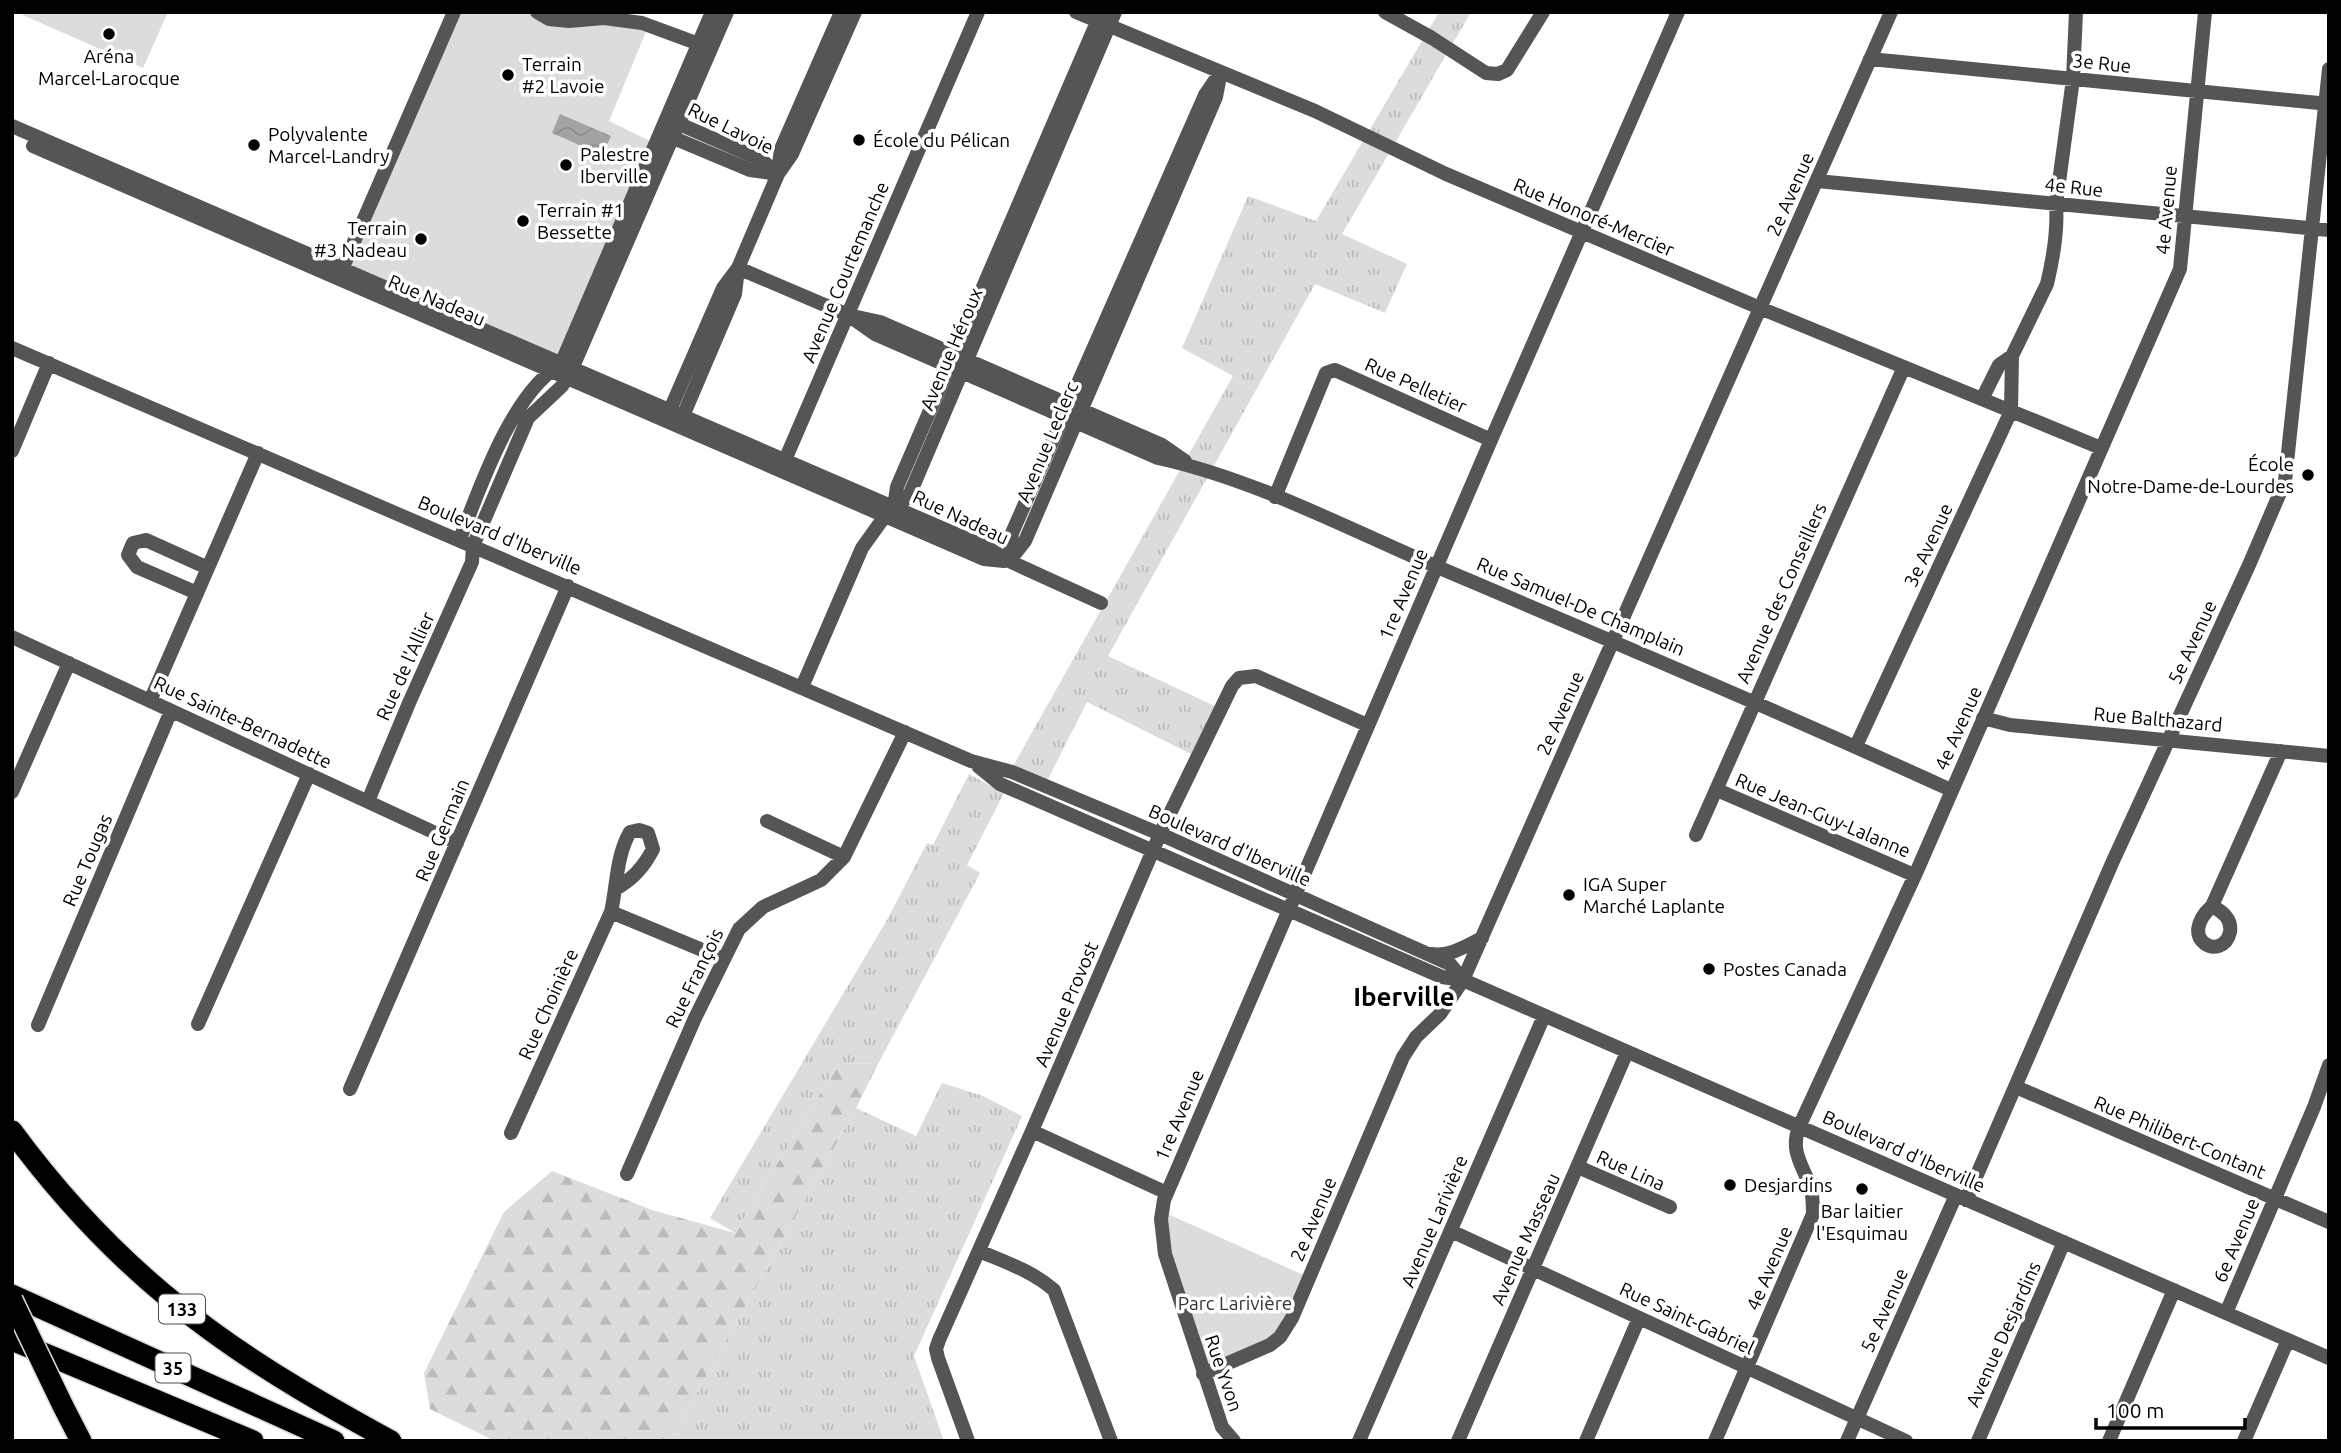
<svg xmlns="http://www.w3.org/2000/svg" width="2341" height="1453" font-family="Ubuntu,sans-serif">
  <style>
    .grass { fill: url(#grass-tufts) }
    .forest { fill: url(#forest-firs) }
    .park { fill: #dcdcdc }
    .water { fill: url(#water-waves) }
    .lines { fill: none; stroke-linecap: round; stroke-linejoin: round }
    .highway-casing { stroke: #dbdbdb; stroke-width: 24 }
    .minor { stroke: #555; stroke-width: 14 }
    .highway { stroke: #000; stroke-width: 21 }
    .highway-bridge-casing { stroke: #dbdbdb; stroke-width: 24; stroke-linecap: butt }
    .highway-bridge { stroke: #000; stroke-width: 21 }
    .poi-dot { fill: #000; stroke: #fff; stroke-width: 2.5 }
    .labels { text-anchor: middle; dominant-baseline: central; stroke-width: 7; stroke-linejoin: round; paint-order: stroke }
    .shield { fill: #fff; stroke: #4c4c4c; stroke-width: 2 }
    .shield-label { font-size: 18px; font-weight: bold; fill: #000 }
    .poi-label { font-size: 19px; fill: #000; stroke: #fff; text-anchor: start }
    .street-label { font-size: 19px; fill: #000; stroke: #fff }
    .park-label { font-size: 19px; fill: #333; stroke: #fff }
    .district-label { font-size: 26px; font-weight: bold; fill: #000; stroke: #fff }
  </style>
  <defs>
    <pattern id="grass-tufts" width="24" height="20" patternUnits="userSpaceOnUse" patternTransform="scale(1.75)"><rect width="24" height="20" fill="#dcdcdc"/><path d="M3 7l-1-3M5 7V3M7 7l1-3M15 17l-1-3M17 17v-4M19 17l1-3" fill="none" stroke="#bbb"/></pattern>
    <pattern id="forest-firs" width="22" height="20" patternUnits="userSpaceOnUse" patternTransform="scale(1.75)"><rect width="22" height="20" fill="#dcdcdc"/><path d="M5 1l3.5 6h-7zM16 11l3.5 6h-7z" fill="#bbb"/></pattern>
    <pattern id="water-waves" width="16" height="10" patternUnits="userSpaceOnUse" patternTransform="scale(1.75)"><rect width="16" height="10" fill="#a3a3a3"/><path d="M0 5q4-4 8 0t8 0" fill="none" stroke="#8b8b8b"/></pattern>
  </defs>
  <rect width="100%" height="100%" fill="#fff"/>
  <path class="grass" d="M1439 12H1471L1342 234 1407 264 1385 313 1315 284 1108 656 1217 707 1197 757 1087 702 1047 781 1013 766 1233 376 1182 348 1248 196 1316 221Z
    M969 774 1004 793 967 865 980 873 878 1064 839 1063 735 1233 710 1218 887 920 927 843 933 845Z
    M942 1083 983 1096 1022 1116 914 1356 944 1441H670L856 1108 916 1136Z"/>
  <path class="forest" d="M839 1063 878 1064 856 1108 670 1441H495L430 1409 424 1373 504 1212 552 1171 652 1210 735 1233Z"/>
  <path class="park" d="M16 12H168L143 68Z
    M458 12H533L650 22 609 121 650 141 561 364 343 268Z
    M1159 1210 1308 1277 1277 1339 1203 1374Z"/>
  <path class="water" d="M560 114 611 136 602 155 552 133Z"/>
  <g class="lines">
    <defs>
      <path id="highway" d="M12 1131C68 1207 134 1275 210 1330 267 1372 329 1407 391 1441
        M12 1295 334 1441
        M12 1340 253 1441
        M63 1406 81 1441"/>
    </defs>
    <use href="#highway" class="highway-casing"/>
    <path class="minor" d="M537 12 549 19 569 21 604 18 642 23 707 47
      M1076 12 1315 111 1446 174 1760 308 2101 448
      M1385 12 1432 38 1486 73 1498 74 1507 70 1543 12
      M1870 59 2329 104
      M670 120 760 159 777 173
      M12 126 988 548 1009 561 1101 603
      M664 134 750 170 778 174
      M33 146 984 559 1004 561
      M778 172 781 149 841 12
      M1817 181 2329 230
      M738 268 848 315 880 322 1162 445 1185 461
      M340 274 454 12
      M848 315 875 334 1158 458C1254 479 1344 527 1435 566 1607 639 1780 712 1951 790
      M12 348 971 761 1012 772 1160 834 1450 964 1463 980
      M1982 399 1999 365 2012 356
      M666 419 723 288 738 268 778 174 792 154 855 12
      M680 423 735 294 738 269
      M12 451 49 363
      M782 467 978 12
      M1275 497 1326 373 1335 370 1491 440
      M894 507 897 487 1100 15
      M460 539C480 487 512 393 561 364L712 12
      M1010 560 1025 541 1216 97 1220 76
      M1009 561 1012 533 1205 95 1220 73
      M197 593 137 567 128 555 133 543 146 540 208 568
      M12 637 457 843
      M802 687 862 548 885 516 909 496 1115 12
      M150 701 258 453
      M1983 718 2010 725 2329 756
      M1856 746 2011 411 2012 356 2047 284C2053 259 2058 230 2056 204L2073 79 2076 12
      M978 766 1000 784 1442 977 1463 980 2329 1358
      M1717 790 1914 875
      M12 792 69 663
      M368 801 409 703 472 562 473 546 528 418 562 386 572 369 727 12
      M767 821 844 857
      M1696 835 1904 367
      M2212 906C2223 912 2232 919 2230 932 2223 963 2175 940 2212 906L2281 751
      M611 912 724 959
      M1431 954C1449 957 1466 946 1482 938
      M198 1024 309 774
      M38 1025 171 711
      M2016 1087 2329 1222
      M350 1089 568 586
      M1032 1131 1167 1193
      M511 1133 611 912C617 886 616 856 630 832L639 830 648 833 653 849C644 867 632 880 615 889
      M1578 1167 1670 1207
      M627 1174 695 1018 739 929 763 907 821 880 844 857 905 732
      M1966 1200 2113 861 2249 565 2285 481 2329 69
      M1451 1231 1906 1441
      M979 1251C1005 1262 1032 1271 1054 1290L1111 1441
      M2226 1313 2314 1107 2329 1065
      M1203 1374 1270 1345 1280 1337 1292 1318 1403 1057 1416 1037 1440 1014 1463 980 1891 12
      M968 1441 938 1358 936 1349 939 1340 1032 1131 1160 834 1232 686 1239 678 1256 676 1367 725
      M1234 1441 1222 1427 1165 1254 1161 1219 1164 1200 1491 440 1678 12
      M1359 1441 1544 1016
      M1458 1441 1627 1052
      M1586 1441 1639 1318
      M1715 1441 1813 1214C1813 1204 1813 1195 1810 1186 1802 1164 1790 1151 1799 1127L1916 873 2180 269 2205 12
      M1847 1441 1956 1195
      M1978 1441 2064 1242
      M2109 1441 2174 1290
      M2244 1441 2288 1340"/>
    <use href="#highway" class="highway"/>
    <defs>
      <path id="highway-bridge" d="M12 1300 63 1406"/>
    </defs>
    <use href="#highway-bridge" class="highway-bridge-casing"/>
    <use href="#highway-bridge" class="highway-bridge"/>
  </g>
  <g class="poi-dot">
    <circle cx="109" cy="34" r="7"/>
    <circle cx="508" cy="75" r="7"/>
    <circle cx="859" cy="140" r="7"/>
    <circle cx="254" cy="145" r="7"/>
    <circle cx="566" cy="165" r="7"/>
    <circle cx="523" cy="221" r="7"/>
    <circle cx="421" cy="239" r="7"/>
    <circle cx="2308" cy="475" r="7"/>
    <circle cx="1569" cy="895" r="7"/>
    <circle cx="1709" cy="969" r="7"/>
    <circle cx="1730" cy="1185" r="7"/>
    <circle cx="1862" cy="1189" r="7"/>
  </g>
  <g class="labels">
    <g class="shield">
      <rect x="159" y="1294.5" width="46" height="29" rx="5"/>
      <rect x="155.5" y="1353.5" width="35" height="29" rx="5"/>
    </g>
    <g class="shield-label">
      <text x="182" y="1309">133</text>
      <text x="173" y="1368">35</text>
    </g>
    <g class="poi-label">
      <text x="109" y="56" text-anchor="middle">Aréna<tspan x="109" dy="22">Marcel-Larocque</tspan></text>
      <text x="522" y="64">Terrain<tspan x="522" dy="22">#2 Lavoie</tspan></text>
      <text x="268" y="134">Polyvalente<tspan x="268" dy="22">Marcel-Landry</tspan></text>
      <text x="873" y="140">École du Pélican</text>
      <text x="580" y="154">Palestre<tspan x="580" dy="22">Iberville</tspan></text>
      <text x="537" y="210">Terrain #1<tspan x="537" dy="22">Bessette</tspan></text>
      <text x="407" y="228" text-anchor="end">Terrain<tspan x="407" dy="22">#3 Nadeau</tspan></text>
      <text x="2294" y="464" text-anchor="end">École<tspan x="2294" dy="22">Notre-Dame-de-Lourdes</tspan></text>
      <text x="1583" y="884">IGA Super<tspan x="1583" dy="22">Marché Laplante</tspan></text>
      <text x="1723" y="969">Postes Canada</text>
      <text x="1744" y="1185">Desjardins</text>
      <text x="1862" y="1211" text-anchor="middle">Bar laitier<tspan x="1862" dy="22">l'Esquimau</tspan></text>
    </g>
    <g class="street-label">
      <text transform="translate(2102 63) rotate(6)">3e Rue</text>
      <text transform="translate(731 128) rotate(26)">Rue Lavoie</text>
      <text transform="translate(2074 187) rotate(6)">4e Rue</text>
      <text transform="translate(1790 194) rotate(-66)">2e Avenue</text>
      <text transform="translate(2166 210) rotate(-85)">4e Avenue</text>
      <text transform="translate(1594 217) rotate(23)">Rue Honoré-Mercier</text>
      <text transform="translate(845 272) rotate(-67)">Avenue Courtemanche</text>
      <text transform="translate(437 300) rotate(23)">Rue Nadeau</text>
      <text transform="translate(951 349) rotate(-67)">Avenue Héroux</text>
      <text transform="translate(1416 385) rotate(24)">Rue Pelletier</text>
      <text transform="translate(1047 442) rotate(-67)">Avenue Leclerc</text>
      <text transform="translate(961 517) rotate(25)">Rue Nadeau</text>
      <text transform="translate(500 535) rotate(23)">Boulevard d'Iberville</text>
      <text transform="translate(1928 545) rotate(-65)">3e Avenue</text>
      <text transform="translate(1781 593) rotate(-66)">Avenue des Conseillers</text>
      <text transform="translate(1403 594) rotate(-67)">1re Avenue</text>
      <text transform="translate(1581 606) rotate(23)">Rue Samuel-De Champlain</text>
      <text transform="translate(2192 642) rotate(-65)">5e Avenue</text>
      <text transform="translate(405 666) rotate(-66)">Rue de l'Allier</text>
      <text transform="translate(1560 713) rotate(-66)">2e Avenue</text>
      <text transform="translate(2158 719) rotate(5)">Rue Balthazard</text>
      <text transform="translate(243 722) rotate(25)">Rue Sainte-Bernadette</text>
      <text transform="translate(1958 728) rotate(-66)">4e Avenue</text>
      <text transform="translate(1823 815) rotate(23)">Rue Jean-Guy-Lalanne</text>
      <text transform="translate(442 830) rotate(-67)">Rue Germain</text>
      <text transform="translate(1230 845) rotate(24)">Boulevard d'Iberville</text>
      <text transform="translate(87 860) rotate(-67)">Rue Tougas</text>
      <text transform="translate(694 978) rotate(-64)">Rue François</text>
      <text transform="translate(548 1004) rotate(-66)">Rue Choinière</text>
      <text transform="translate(1066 1004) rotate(-67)">Avenue Provost</text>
      <text transform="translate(1179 1115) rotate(-67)">1re Avenue</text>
      <text transform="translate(2180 1137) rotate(23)">Rue Philibert-Contant</text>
      <text transform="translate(1904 1151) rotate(24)">Boulevard d'Iberville</text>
      <text transform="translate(1631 1170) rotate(24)">Rue Lina</text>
      <text transform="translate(1313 1219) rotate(-67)">2e Avenue</text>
      <text transform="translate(1434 1221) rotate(-67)">Avenue Larivière</text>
      <text transform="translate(1525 1239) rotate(-66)">Avenue Masseau</text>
      <text transform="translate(2236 1240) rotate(-67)">6e Avenue</text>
      <text transform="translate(1769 1268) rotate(-67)">4e Avenue</text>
      <text transform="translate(1884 1310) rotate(-66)">5e Avenue</text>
      <text transform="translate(1687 1318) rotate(25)">Rue Saint-Gabriel</text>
      <text transform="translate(2003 1334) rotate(-66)">Avenue Desjardins</text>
      <text transform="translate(1224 1373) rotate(71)">Rue Yvon</text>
    </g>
    <g class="park-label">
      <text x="1235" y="1303">Parc Larivière</text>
    </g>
    <g class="district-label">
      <text x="1404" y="996">Iberville</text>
    </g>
  </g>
  <rect width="2341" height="1453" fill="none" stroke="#000000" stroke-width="28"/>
  <path d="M2096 1418v10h149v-10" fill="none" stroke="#000000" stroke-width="3.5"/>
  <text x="2106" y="1418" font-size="21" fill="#000000" stroke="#ffffff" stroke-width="5" paint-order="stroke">100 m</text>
</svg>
